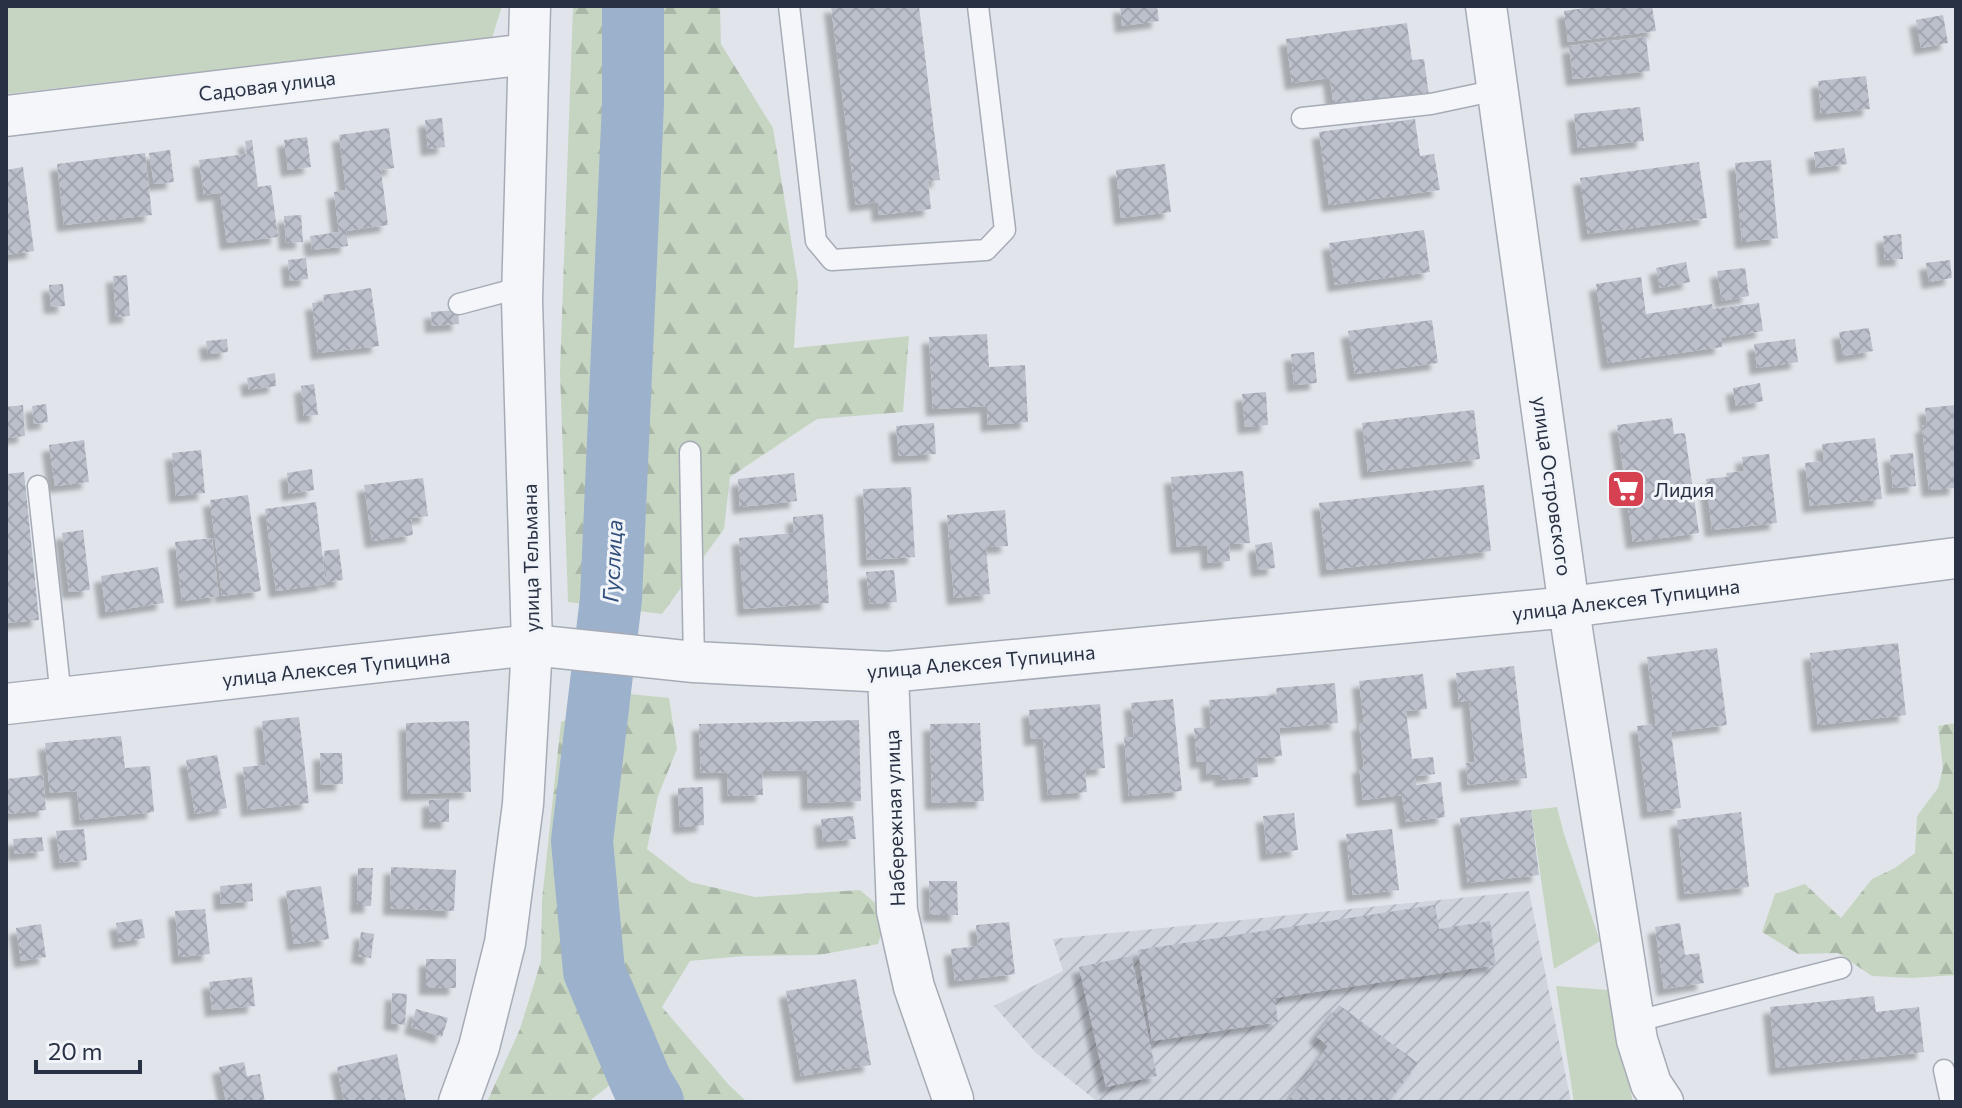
<svg xmlns="http://www.w3.org/2000/svg" width="1962" height="1108" font-family="Commissioner,sans-serif">
  <style>
    .industrial { fill: url(#industrial-furrows) }
    .green { fill: #c6d5c2 }
    .forest { fill: url(#forest-firs) }
    .lines { fill: none; stroke-linecap: round; stroke-linejoin: round }
    .river { stroke: #9bb1cc; stroke-width: 62 }
    .building { fill: url(#building-cross-hatch); filter: url(#shadow) }
    .lane-casing { stroke: #a6abb6; stroke-width: 23 }
    .street-casing { stroke: #a6abb6; stroke-width: 43 }
    .lane { stroke: #f4f6f9; stroke-width: 20 }
    .street { stroke: #f4f6f9; stroke-width: 40 }
    .labels { text-anchor: middle; dominant-baseline: central; stroke-width: 6; stroke-linejoin: round; paint-order: stroke }
    .street-label { font-size: 20px; fill: #293144; stroke: #f1f4f8 }
    .poi-label { font-size: 20px; fill: #293144; stroke: #f1f4f8; text-anchor: start }
    .water-label { font-size: 22px; font-style: italic; fill: #304e7a; stroke: #f1f4f8 }
  </style>
  <defs>
    <pattern id="industrial-furrows" width="10" height="10" patternUnits="userSpaceOnUse" patternTransform="scale(2)"><rect width="10" height="10" fill="#cfd4dd"/><path d="M-1 1l2-2M0 10L10 0M9 11l2-2" fill="none" stroke="#b2b6bf"/></pattern>
    <pattern id="forest-firs" width="22" height="20" patternUnits="userSpaceOnUse" patternTransform="scale(2)"><rect width="22" height="20" fill="#c6d5c2"/><path d="M5 1l3.5 6h-7zM16 11l3.5 6h-7z" fill="#aab7a8"/></pattern>
    <pattern id="building-cross-hatch" width="8" height="8" patternUnits="userSpaceOnUse" patternTransform="scale(2)"><rect width="8" height="8" fill="#bbc0cb"/><path d="M0 0l8 8M0 8l8-8" fill="none" stroke="#a1a5b0"/></pattern>
    <filter id="shadow"><feDropShadow dx="-7" dy="7" stdDeviation="2" flood-color="#0004"/></filter>
  </defs>
  <rect width="100%" height="100%" fill="#e1e5eb"/>
  <path class="industrial" d="M1529 891 1571 1102H1098L1036 1053 994 1006 1063 971 1053 939Z"/>
  <path class="green" d="M6 6H502L492 38 6 94Z
    M1557 807 1564 834 1600 941 1554 969 1531 810Z
    M1556 986 1608 990 1633 1102H1574Z"/>
  <path class="forest" d="M573 6H720L721 44 773 128 798 283 794 348 909 336 903 412 817 419 730 477 724 529 662 614 568 602 560 371Z
    M630 694 669 698 677 749 658 796 647 849 690 882 755 897 860 890 888 914 878 944 819 955 744 956 690 961 662 1007 729 1085 747 1102H676L642 1049 614 1082 588 1102H487L520 1029 541 961 542 900 561 722Z
    M1956 723V975L1912 978 1872 976 1838 953 1798 954 1762 932 1775 894 1805 884 1841 918 1872 879 1895 868 1915 853 1917 816 1938 788 1943 768 1938 726Z"/>
  <g class="lines">
    <path class="river" d="M633 6V103L611 599 582 841 594 971 642 1084 653 1102"/>
  </g>
  <path class="building" d="M831 6H919L940 180 928 181 931 209 879 215 878 202 856 205Z
    M1120 6H1157L1159 21 1122 26Z
    M1598 6H1652L1656 31 1568 42 1564 11Z
    M1943 15 1948 43 1921 48 1916 20Z
    M1407 23 1412 60 1424 59 1429 96 1334 108 1330 78 1292 83 1286 39Z
    M1646 37 1650 71 1573 79 1569 46Z
    M1866 76 1870 109 1821 114 1818 81Z
    M1640 107 1644 141 1578 148 1574 114Z
    M442 118 445 147 428 149 425 120Z
    M1415 119 1420 156 1434 154 1440 190 1329 205 1319 132Z
    M389 128 394 168 381 170 388 225 346 231 348 246 312 250 310 236 339 232 334 192 346 190 339 135Z
    M307 137 311 167 288 170 284 140Z
    M252 140 258 187 271 185 278 237 227 243 220 193 204 195 199 160 247 154 245 141Z
    M1844 148 1847 164 1816 168 1814 152Z
    M170 150 174 182 154 184 149 153Z
    M145 153 152 215 64 225 57 164Z
    M1771 160 1778 238 1742 242 1735 163Z
    M1699 162 1707 218 1588 234 1580 178Z
    M1165 164 1171 212 1121 218 1116 170Z
    M23 167 34 251 6 255V170Z
    M301 215 303 242 286 243 284 216Z
    M1424 230 1430 272 1335 285 1329 243Z
    M1901 234 1903 259 1885 260 1883 236Z
    M306 258 308 279 290 281 288 260Z
    M1950 260 1952 278 1929 282 1926 263Z
    M1686 262 1690 282 1660 288 1656 268Z
    M1745 268 1749 296 1722 301 1717 271Z
    M127 275 130 316 116 317 113 276Z
    M1641 277 1646 314 1712 304 1713 309 1759 303 1763 331 1721 338 1722 347 1608 363 1596 284Z
    M63 284 65 306 51 307 49 285Z
    M371 288 379 346 318 353 312 303 324 302 323 295Z
    M458 310 459 324 432 326 431 312Z
    M1432 320 1438 363 1355 374 1348 331Z
    M1869 328 1873 351 1843 356 1839 332Z
    M987 334 989 367 1025 365 1028 422 988 425 987 406 933 409 929 337Z
    M227 339 228 352 208 354 206 341Z
    M1795 339 1798 362 1757 368 1754 344Z
    M1314 352 1317 383 1294 385 1291 354Z
    M275 373 276 386 249 390 247 378Z
    M1760 383 1763 401 1736 406 1733 388Z
    M314 384 318 415 304 416 301 386Z
    M1266 392 1268 425 1245 427 1242 394Z
    M46 404 48 422 34 424 32 406Z
    M23 405 25 436 6 438V407Z
    M1956 405V488L1929 490 1922 426 1927 425 1925 408Z
    M1474 410 1480 459 1368 472 1362 423Z
    M1672 418 1674 434 1685 433 1699 533 1633 542 1617 425Z
    M934 423 936 454 899 456 896 426Z
    M1875 438 1882 499 1810 506 1805 463 1824 461 1822 444Z
    M84 440 89 482 55 486 49 445Z
    M201 450 205 493 176 496 172 453Z
    M1913 453 1916 486 1893 488 1890 455Z
    M1769 454 1777 523 1712 530 1706 479 1727 477 1726 473 1744 471 1742 457Z
    M312 469 314 490 289 494 287 473Z
    M1243 471 1250 543 1229 544 1230 561 1208 563 1207 545 1177 547 1171 477Z
    M24 472 39 620 6 623V474Z
    M794 473 797 501 740 507 738 479Z
    M423 478 428 516 411 518 413 535 372 541 364 485Z
    M1484 485 1491 551 1327 570 1319 503Z
    M911 487 915 557 867 560 863 489Z
    M248 495 261 591 222 596 210 500Z
    M316 502 326 584 276 591 265 509Z
    M1005 510 1008 546 986 547 990 594 954 598 947 515Z
    M823 514 829 603 744 609 739 538 794 533 793 517Z
    M83 530 90 590 69 592 62 533Z
    M212 538 219 596 182 601 175 542Z
    M1272 542 1275 568 1258 570 1255 545Z
    M339 549 343 580 327 582 324 551Z
    M158 567 164 603 106 612 101 576Z
    M894 570 897 602 870 604 866 572Z
    M1898 643 1906 715 1818 725 1810 653Z
    M1717 648 1727 725 1671 732 1681 808 1648 812 1637 726 1656 724 1647 657Z
    M1514 666 1527 778 1468 785 1466 763 1475 762 1469 700 1459 702 1456 673Z
    M1423 674 1427 709 1406 711 1412 759 1433 757 1435 774 1416 776V785L1441 782 1445 817 1406 822 1402 795 1363 800 1359 766H1364L1359 724 1364 723 1359 681Z
    M1335 683 1338 723 1279 728 1282 756 1257 758 1258 777 1221 780V774L1207 775 1206 761 1197 762 1194 728 1211 727 1209 700 1277 695 1276 688Z
    M1173 699 1182 791 1129 796 1124 737H1134L1131 703Z
    M1100 704 1105 768 1085 770 1087 792 1048 795 1043 738 1031 739 1029 710Z
    M299 717 309 803 248 810 243 767 266 765 262 721Z
    M859 720 861 801 808 803 807 770 762 771 763 795 728 796 727 772 701 773 699 724Z
    M469 721 471 792 408 794 406 723Z
    M980 723 984 801 932 803 930 724Z
    M121 736 125 768 150 766 154 812 80 820 77 791 50 793 45 743Z
    M320 753H342L343 784 321 785Z
    M217 755 227 808 195 814 186 760Z
    M43 775 46 810 7 814 6 779Z
    M703 787 704 825 680 827 678 788Z
    M449 799V822H429V800Z
    M1531 810 1539 875 1468 883 1460 818Z
    M1741 812 1749 887 1685 894 1677 820Z
    M1294 813 1298 850 1267 854 1263 816Z
    M853 816 856 839 823 842 821 819Z
    M84 829 87 860 60 863 56 831Z
    M1392 829 1399 890 1353 895 1346 834Z
    M42 837 44 851 15 854 13 839Z
    M391 867 456 870 454 911 390 908Z
    M358 868H373L371 906H357Z
    M929 881H957L958 915H930Z
    M252 883 253 901 221 904 220 886Z
    M321 886 329 939 294 944 286 891Z
    M1435 905 1439 929 1490 921 1496 965 1275 998 1278 1022 1152 1041 1138 950Z
    M205 909 210 954 179 957 175 911Z
    M142 919 145 938 119 942 116 923Z
    M1009 922 1015 974 955 981 951 949 978 946 976 925Z
    M1680 923 1685 955 1699 953 1704 983 1664 989 1655 927Z
    M41 924 46 957 21 961 16 928Z
    M361 932 374 934 371 958 358 956Z
    M1131 956 1157 1076 1106 1087 1079 967Z
    M426 959H456V988H426Z
    M252 977 255 1006 212 1010 209 982Z
    M856 979 871 1065 801 1076 786 991Z
    M392 993 407 994 405 1025 391 1023Z
    M1874 996 1876 1012 1919 1007 1924 1052 1776 1068 1770 1007Z
    M1339 1005 1418 1063 1389 1102H1287L1328 1046 1316 1036Z
    M416 1009 448 1018 442 1037 411 1027Z
    M397 1054 406 1102H344L337 1067Z
    M244 1062 247 1076 260 1074 265 1102H226L219 1067Z"/>
  <g class="lines">
    <defs>
      <path id="lane" d="M789 6 816 241 832 260 986 250 1005 230 978 6
        M1302 118 1431 104 1497 90
        M459 304 523 287
        M690 452 694 662
        M38 486 61 697
        M1634 1022 1841 968
        M1944 1070 1951 1102"/>
      <path id="street" d="M1486 6 1573 636 1637 1040 1651 1084 1663 1102
        M6 116 528 54
        M888 672 897 911 914 987 953 1099
        M6 704 532 645 694 662 888 672 1569 607 1956 558
        M459 1102 479 1047 505 943 523 804 532 645 522 300 530 6"/>
    </defs>
    <use href="#lane" class="lane-casing"/>
    <use href="#street" class="street-casing"/>
    <use href="#lane" class="lane"/>
    <use href="#street" class="street"/>
  </g>
  <defs>
    <symbol id="supermarket-square" viewBox="-11 -11 22 22"><rect x="-9" y="-9" width="18" height="18" rx="4" fill="#d54151" stroke="#f1f4f8"/><path d="M-6-5.5h2.5l.6 2H6L4.5 2H-2.5L-4.4-4H-6ZM-1.5 3.2a1.3 1.3 0 1 0 .1 0ZM3 3.2a1.3 1.3 0 1 0 .1 0Z" fill="#fff"/></symbol>
  </defs>
  <g fill-rule="evenodd">
    <use href="#supermarket-square" x="1604" y="467" width="44" height="44"/>
  </g>
  <g class="labels">
    <g class="street-label">
      <text transform="translate(267 85) rotate(-7)">Садовая улица</text>
      <text transform="translate(1553 486) rotate(82)">улица Островского</text>
      <text transform="translate(530 558) rotate(-91)">улица Тельмана</text>
      <text transform="translate(1626 599) rotate(-7)">улица Алексея Тупицина</text>
      <text transform="translate(981 661) rotate(-5)">улица Алексея Тупицина</text>
      <text transform="translate(336 667) rotate(-6)">улица Алексея Тупицина</text>
      <text transform="translate(894 818) rotate(-92)">Набережная улица</text>
    </g>
    <g class="poi-label">
      <text x="1654" y="489">Лидия</text>
    </g>
    <g class="water-label">
      <text transform="translate(612 561) rotate(-87)">Гуслица</text>
    </g>
  </g>
  <rect width="1962" height="1108" fill="none" stroke="#293144" stroke-width="16"/>
  <path d="M36 1060v12h104v-12" fill="none" stroke="#293144" stroke-width="4"/>
  <text x="48" y="1060" font-size="24" fill="#293144" stroke="#f1f4f8" stroke-width="6" paint-order="stroke">20 m</text>
</svg>
